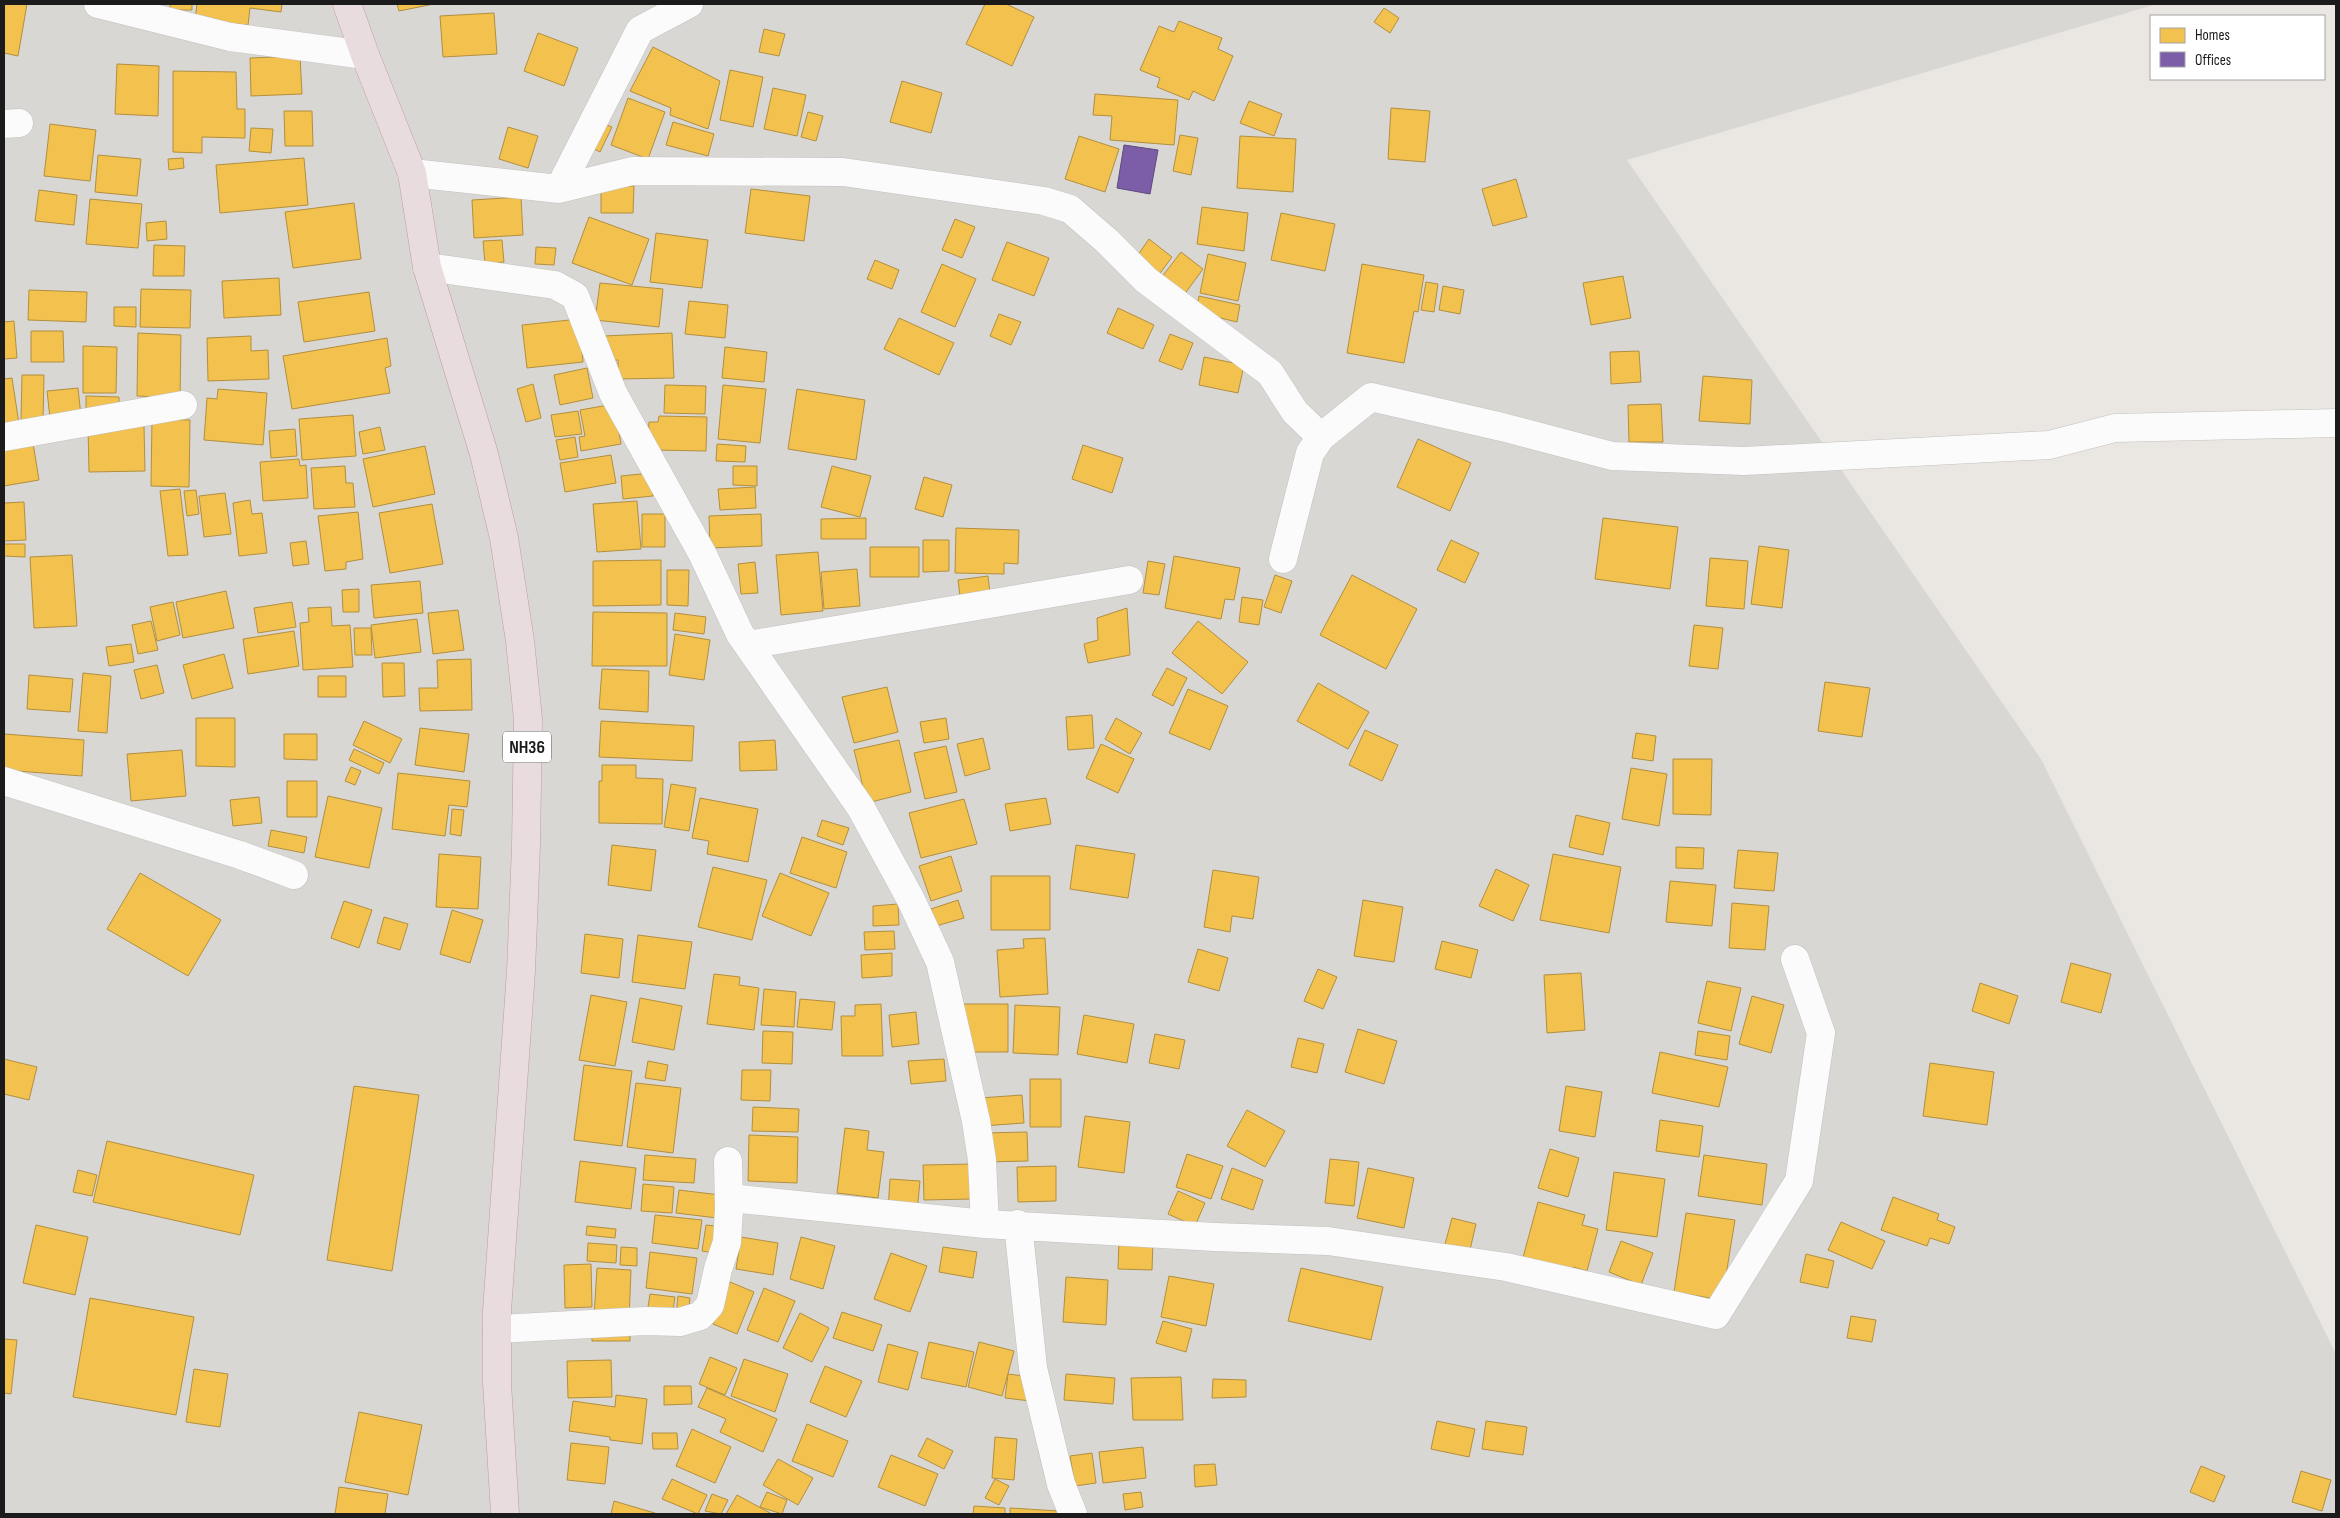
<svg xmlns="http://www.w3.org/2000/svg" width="2340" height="1518" font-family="'Sofia Sans Condensed',sans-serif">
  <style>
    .residential { fill: #d9d7d4 }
    .homes { fill: #f2c14e; stroke: #b28f3f }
    .offices { fill: #7b5ea7; stroke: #5e4a7d }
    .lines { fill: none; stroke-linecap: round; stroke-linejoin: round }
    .minor-casing { stroke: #c2c1bf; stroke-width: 29 }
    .highway-casing { stroke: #c199a8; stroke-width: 29 }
    .minor { stroke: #fcfbfb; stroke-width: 28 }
    .highway { stroke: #e9dcdf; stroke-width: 28 }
    .labels { text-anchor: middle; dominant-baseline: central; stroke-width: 5; stroke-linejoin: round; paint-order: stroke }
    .shield { fill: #fff; stroke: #5f5f5f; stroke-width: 1 }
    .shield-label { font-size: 18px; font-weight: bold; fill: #1b1b1b }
  </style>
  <rect width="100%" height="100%" fill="#eae7e2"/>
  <path class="residential" d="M4 4H2157L1627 160 2041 759 2336 1354V1514H4Z"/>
  <path class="homes" d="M4 4H27L18 56 4 53Z
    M170 4H192V10H170Z
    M197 4H282L281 12 250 8 248 25 195 20Z
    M397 4H434L399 11Z
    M985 4H1006L1034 17 1012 66 966 44Z
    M1384 8 1399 18 1390 33 1374 22Z
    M494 13 497 54 443 57 440 16Z
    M1179 21 1222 38 1218 49 1233 56 1214 101 1193 91 1189 100 1157 87 1160 78 1140 70 1159 26 1174 32Z
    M764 29 785 34 779 56 759 52Z
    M538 33 578 48 564 86 524 71Z
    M653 47 720 81 708 129 670 115 671 108 630 91Z
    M300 56 302 94 251 96 250 58Z
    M117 64 159 66 158 116 115 114Z
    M730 70 763 77 753 127 720 120Z
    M173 71 236 72 237 109H245V138L202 137V153L173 152Z
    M902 81 942 93 931 133 890 122Z
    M773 88 806 95 797 136 764 129Z
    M1095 94 1178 100 1174 145 1110 140 1112 116 1093 115Z
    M628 98 665 112 648 159 611 145Z
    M1249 101 1282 114 1274 136 1240 123Z
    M1391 108 1430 111 1425 162 1388 159Z
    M284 111H312L313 146H285Z
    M808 112 823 116 816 141 801 137Z
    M597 121 612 127 600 152 586 145Z
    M673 122 714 134 708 156 666 145Z
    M50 124 96 130 90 181 44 176Z
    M508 127 538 136 528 168 499 159Z
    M251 128 273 129 271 153 249 151Z
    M1180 135 1198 138 1191 175 1173 171Z
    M1079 136 1119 149 1105 192 1065 179Z
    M1240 136 1296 139 1293 192 1237 188Z
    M98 155 141 159 137 196 95 192Z
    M183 158 184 168 169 170 168 159Z
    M304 158 308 205 220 213 216 165Z
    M1516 179 1527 217 1493 226 1482 189Z
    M601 185 634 186 633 213H601Z
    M751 189 810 196 804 241 745 233Z
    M39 190 77 195 74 225 35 221Z
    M521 197 523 235 474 238 472 200Z
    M90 199 142 204 138 248 86 244Z
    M354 203 361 259 293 268 285 212Z
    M1202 207 1248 213 1244 251 1197 244Z
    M1281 213 1335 224 1325 271 1271 260Z
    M589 217 649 239 632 285 572 263Z
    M955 219 975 227 962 258 942 250Z
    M166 221 167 239 147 241 146 223Z
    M656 233 708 240 702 288 650 282Z
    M1149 239 1172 257 1158 276 1135 259Z
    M502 240 504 262 485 264 483 241Z
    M1007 242 1049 258 1034 296 992 280Z
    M154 245 185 246 184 276H153Z
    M536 247 556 248 554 265 535 264Z
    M1181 252 1203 269 1184 295 1161 278Z
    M1208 254 1246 263 1238 301 1200 293Z
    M875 260 899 270 892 289 867 279Z
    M942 264 976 279 955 327 921 312Z
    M1362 264 1424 275 1418 312 1414 311 1404 363 1347 353Z
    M1623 276 1631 318 1591 325 1583 283Z
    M279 278 281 315 224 318 222 281Z
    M1426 282 1438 284 1434 312 1421 310Z
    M600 283 663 289 659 327 595 320Z
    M1443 286 1464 290 1460 314 1439 310Z
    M141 289 191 290 190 328 140 327Z
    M29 290 87 292 86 322 28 320Z
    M369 292 375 331 304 342 298 302Z
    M1199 296 1240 305 1237 322 1196 312Z
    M689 301 728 305 725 338 685 334Z
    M114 307H136V327L114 326Z
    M1118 308 1154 325 1143 349 1107 333Z
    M999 314 1021 322 1011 345 990 336Z
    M899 318 954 343 939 375 884 349Z
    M579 319 583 362 527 368 522 325Z
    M14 321 17 358 4 359V322Z
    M31 331H63L64 362H31Z
    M138 333 181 335 180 398 137 396Z
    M672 333 674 378 618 379V360L604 361 603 336Z
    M1170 334 1193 343 1182 370 1159 361Z
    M251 336V351L268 350 269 379 208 381 207 338Z
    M387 338 391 366 385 368 390 393 292 409 283 356Z
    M83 346 117 347 116 393H83Z
    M725 347 767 352 764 382 722 378Z
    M1639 351 1641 382 1611 384 1610 352Z
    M1204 357 1244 365 1238 393 1199 385Z
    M587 368 593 398 560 405 554 375Z
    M22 375H44L43 421 21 420Z
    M1703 376 1752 380 1750 424 1699 421Z
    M12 378 19 424 4 426V379Z
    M533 384 541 418 526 422 517 389Z
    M665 385 706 386 705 414 664 413Z
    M723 385 766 389 760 443 718 439Z
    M78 388 81 416 50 418 47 391Z
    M218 389 267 393 263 445 204 440 207 398 217 399Z
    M797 389 865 400 856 460 788 449Z
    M86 396 119 397V411L86 410Z
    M614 404 621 444 581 451 579 437 585 436 580 410Z
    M1661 404 1663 442H1629L1628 405Z
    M578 411 582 434 555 437 551 415Z
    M353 415 356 456 302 460 299 419Z
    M659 416 707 417 706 451 655 450 648 440 649 422H658Z
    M152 419 190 420 189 487 151 486Z
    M144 426 145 471 89 472 88 427Z
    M380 427 385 450 363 454 359 432Z
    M295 429 297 456 271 458 269 431Z
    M575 437 578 457 560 460 556 440Z
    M1418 439 1471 463 1450 511 1397 487Z
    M33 443 39 480 4 486V447Z
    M717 444 746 446 745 462 716 461Z
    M1083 445 1123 458 1112 493 1072 479Z
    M425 446 435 494 373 507 363 459Z
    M611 455 616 483 565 492 560 463Z
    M299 459 300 466 306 465 308 498 263 501 260 462Z
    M345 466 346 483H353L355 507 314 509 311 468Z
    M733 466H757V486L733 485Z
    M832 466 871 476 860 517 821 507Z
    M651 473 653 496 623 499 621 476Z
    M924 477 952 485 943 517 915 509Z
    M755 487 756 508 720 510 718 489Z
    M180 489 188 555 168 556 160 491Z
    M196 490 199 514 187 516 184 491Z
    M225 493 231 534 204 537 199 496Z
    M250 500 252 514 262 513 267 553 239 556 233 503Z
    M637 501 641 549 597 552 593 504Z
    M24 502 26 540 4 541V503Z
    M432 504 443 564 390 573 379 513Z
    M358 512 363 559 346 562V569L325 571 318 516Z
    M642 514H665V547H642Z
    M761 514 762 546 710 548 709 516Z
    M866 518V539H821V519Z
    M1603 518 1678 527 1670 589 1595 579Z
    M956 528 1019 530 1018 564 1004 563V574L955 573Z
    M923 540H949V571L923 572Z
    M1451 540 1479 553 1465 583 1437 570Z
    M306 541 309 564 293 566 290 543Z
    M4 544H25V557L4 556Z
    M1759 546 1789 550 1782 608 1751 604Z
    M870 547H919V577H870Z
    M818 552 823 611 781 615 776 555Z
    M72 555 77 626 34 628 30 557Z
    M1174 556 1240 568 1234 600 1225 599 1221 619 1165 608Z
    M1710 558 1748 561 1744 609 1706 606Z
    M661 560V605L593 606V561Z
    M1148 561 1165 564 1159 595 1143 593Z
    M755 562 758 593 741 594 738 564Z
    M857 569 860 606 824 609 821 572Z
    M667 570H689L688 606 667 605Z
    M1275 575 1292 581 1281 613 1264 607Z
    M1352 575 1417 609 1386 669 1320 635Z
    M988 576 990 593 960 596 958 580Z
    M420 581 423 613 374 618 371 585Z
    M359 589V612H343L342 590Z
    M226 591 234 628 183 638 176 602Z
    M1242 597 1263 600 1259 625 1239 622Z
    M173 602 180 635 157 641 150 607Z
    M292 602 296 627 258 633 254 608Z
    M331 607 332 626 350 625 353 667 303 670 300 623 309 622 308 608Z
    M1127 608 1130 655 1088 663 1084 644 1098 640 1097 618Z
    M458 610 464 650 433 654 428 613Z
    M593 612 667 613V666H592Z
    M675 613 706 617 704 634 673 630Z
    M417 619 421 652 375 658 371 625Z
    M151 621 158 650 138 654 132 625Z
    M1198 621 1248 662 1222 694 1172 653Z
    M1694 625 1723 628 1718 669 1689 666Z
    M354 628H371L372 655H355Z
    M294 631 299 666 248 674 243 639Z
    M675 634 710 640 704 680 669 675Z
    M131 644 134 662 109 666 106 647Z
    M224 654 233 688 192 699 183 665Z
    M471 659 472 710 420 711 419 688H438L437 660Z
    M382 663H404L405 696 383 697Z
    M157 665 164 693 141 699 134 670Z
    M1167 668 1187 678 1173 706 1152 695Z
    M602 669 649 671 648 712 599 709Z
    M83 673 111 676 107 733 78 731Z
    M29 675 73 679 70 712 27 709Z
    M318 676H346V697H318Z
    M1825 682 1870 688 1862 737 1818 731Z
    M1318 683 1369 712 1348 749 1297 721Z
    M887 687 898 732 854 743 842 697Z
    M1188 689 1228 706 1210 750 1169 733Z
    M1092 715 1094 748 1068 750 1066 717Z
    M196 718H235V767L196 766Z
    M946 718 949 739 924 743 920 722Z
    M1116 718 1142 733 1130 754 1105 739Z
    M364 721 402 739 390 763 353 745Z
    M601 721 694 726 692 761 599 757Z
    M420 728 469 734 464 772 415 765Z
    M1365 730 1398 745 1382 781 1349 765Z
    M1636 733 1656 736 1653 761 1632 758Z
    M4 734 84 740 82 776 4 770Z
    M284 734H317V760L284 759Z
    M983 738 990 769 965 776 957 744Z
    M775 740 777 770 740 771 739 742Z
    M899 740 911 792 867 803 854 750Z
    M1101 744 1134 759 1118 793 1086 778Z
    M946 746 957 792 925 799 914 753Z
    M354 749 384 763 379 774 349 760Z
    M182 750 186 796 131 801 127 754Z
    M1673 759H1712L1711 815 1673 814Z
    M602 765H636V778L663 779 662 824 599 823V781H602Z
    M351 767 361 771 355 785 345 781Z
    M1631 768 1667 774 1659 826 1622 819Z
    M398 773 470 781 467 807 449 805 445 836 392 829Z
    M287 781H317V817H287Z
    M671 784 696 788 689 831 664 827Z
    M328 796 382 808 369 868 315 857Z
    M259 797 262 823 233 826 230 800Z
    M700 798 758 809 748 862 707 854 709 841 692 838Z
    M1046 798 1051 824 1010 831 1005 804Z
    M964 799 977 844 921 858 909 813Z
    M452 809 464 810 461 836 450 834Z
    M1576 815 1610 823 1603 855 1569 847Z
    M822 820 849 828 843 845 817 836Z
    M271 830 307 837 304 853 268 846Z
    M802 837 847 852 836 888 790 873Z
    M612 845 656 850 651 891 608 885Z
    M1076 845 1135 854 1128 898 1070 889Z
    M1676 847 1704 848 1703 869 1676 868Z
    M1738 850 1778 853 1774 891 1734 888Z
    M439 854 481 857 478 909 436 907Z
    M1553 854 1621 867 1609 933 1540 920Z
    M951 856 962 891 931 901 919 866Z
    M713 867 767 880 752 940 698 927Z
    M1496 869 1529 885 1513 921 1479 906Z
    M1213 870 1259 877 1253 919 1232 916 1230 932 1204 927Z
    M140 873 221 920 188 976 107 929Z
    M780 873 829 893 811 936 762 916Z
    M991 876H1050V930H991Z
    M1670 881 1716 885 1712 926 1666 922Z
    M958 900 964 918 936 926 931 909Z
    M1363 900 1403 907 1394 962 1354 956Z
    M344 901 372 910 359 948 331 938Z
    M1732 903 1769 906 1765 950 1729 948Z
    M898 904 899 925 873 926V906Z
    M452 910 483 920 470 963 440 954Z
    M384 917 408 924 400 950 377 943Z
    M894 931 895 949 865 950 864 932Z
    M585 934 623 939 619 978 581 973Z
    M638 935 692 942 685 989 632 982Z
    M1045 938 1048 994 1000 997 997 950 1024 948 1023 939Z
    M1442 941 1478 950 1471 978 1435 969Z
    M1198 949 1228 958 1219 991 1188 982Z
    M892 953V976L862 978 861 955Z
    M2071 963 2111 974 2101 1013 2061 1002Z
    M1318 969 1337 977 1323 1009 1304 1001Z
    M1581 973 1585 1030 1547 1033 1544 975Z
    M714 974 740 977 739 985 759 988 754 1030 707 1024Z
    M1707 981 1741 988 1731 1031 1698 1023Z
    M1980 983 2018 996 2009 1024 1972 1011Z
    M764 989 796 992 794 1027 761 1025Z
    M591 995 627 1002 615 1066 579 1060Z
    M1752 996 1784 1005 1771 1053 1739 1044Z
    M640 998 682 1006 674 1050 632 1042Z
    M800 999 835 1002 832 1030 797 1027Z
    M881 1004 883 1056H842L841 1016H855V1005Z
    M964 1004H1008V1052H965Z
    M1015 1005 1060 1007 1058 1055 1013 1053Z
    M916 1012 919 1044 892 1047 889 1015Z
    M1084 1015 1134 1024 1127 1063 1077 1054Z
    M1358 1029 1397 1041 1384 1084 1345 1072Z
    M763 1031 793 1032 792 1064 762 1063Z
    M1698 1031 1730 1036 1727 1060 1695 1055Z
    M1155 1034 1185 1040 1179 1069 1149 1063Z
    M1298 1038 1324 1044 1317 1073 1291 1067Z
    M1660 1052 1728 1067 1719 1107 1652 1093Z
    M4 1059 37 1067 29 1100 4 1094Z
    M944 1059 946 1081 911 1084 908 1061Z
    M648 1061 668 1065 665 1081 645 1078Z
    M1930 1063 1994 1072 1987 1125 1923 1116Z
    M584 1065 632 1071 622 1146 574 1140Z
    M742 1070H771L770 1101 741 1100Z
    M1030 1079H1061V1127H1030Z
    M636 1083 681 1088 673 1153 627 1147Z
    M354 1086 419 1095 392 1271 327 1260Z
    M1566 1086 1602 1092 1595 1137 1559 1131Z
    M1022 1095 1024 1123 982 1126 980 1098Z
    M753 1107 799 1109 798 1132 752 1131Z
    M1247 1110 1285 1131 1265 1167 1227 1146Z
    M1085 1116 1130 1122 1124 1173 1078 1167Z
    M1660 1120 1703 1126 1699 1157 1656 1151Z
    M845 1128 869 1131 867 1150 884 1152 878 1198 837 1193Z
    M1027 1132 1028 1161 986 1162 984 1133Z
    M749 1135 798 1137 797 1183 748 1181Z
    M107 1141 254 1175 240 1235 93 1202Z
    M1550 1149 1579 1158 1568 1197 1538 1188Z
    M1187 1154 1223 1166 1211 1199 1176 1187Z
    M645 1155 696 1159 694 1183 643 1180Z
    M1704 1155 1767 1164 1762 1205 1698 1196Z
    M1330 1159 1359 1162 1354 1206 1325 1203Z
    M580 1161 636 1168 631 1209 575 1202Z
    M971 1164 972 1199 924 1200 923 1165Z
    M1056 1166V1201L1018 1202 1017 1167Z
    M1232 1168 1263 1180 1253 1210 1221 1199Z
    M1368 1168 1414 1178 1404 1228 1357 1218Z
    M78 1170 97 1175 92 1196 73 1192Z
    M1614 1172 1665 1179 1657 1237 1606 1230Z
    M890 1179 920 1181 917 1212 888 1210Z
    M643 1184 674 1187 672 1213 641 1211Z
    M679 1190 720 1195 717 1218 676 1213Z
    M1178 1191 1205 1203 1195 1226 1168 1214Z
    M1893 1197 1939 1214 1937 1220 1955 1227 1949 1244 1930 1238 1927 1246 1881 1230Z
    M1538 1202 1585 1215 1582 1225 1598 1229 1587 1271 1573 1267 1571 1275 1522 1261Z
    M1686 1213 1735 1220 1722 1300 1674 1292Z
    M655 1215 702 1220 698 1249 652 1243Z
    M1452 1218 1476 1224 1469 1254 1444 1248Z
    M1841 1222 1885 1241 1872 1269 1828 1250Z
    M36 1225 88 1237 75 1295 23 1283Z
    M706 1225 724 1227 721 1254 702 1251Z
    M587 1226 616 1229 615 1238 586 1235Z
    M741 1237 778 1243 773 1275 736 1269Z
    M801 1237 835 1246 823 1289 790 1279Z
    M1119 1240 1153 1241 1152 1270 1118 1269Z
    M1621 1241 1653 1253 1641 1285 1609 1272Z
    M588 1243 617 1245 616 1263 587 1261Z
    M621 1247 637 1248V1266L620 1265Z
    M943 1247 977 1252 973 1278 939 1272Z
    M650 1252 697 1258 692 1294 646 1288Z
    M891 1253 927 1266 910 1312 874 1299Z
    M1806 1254 1834 1261 1828 1288 1800 1282Z
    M591 1264 592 1307 565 1308 564 1265Z
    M597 1268 631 1270 629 1320 594 1318Z
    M1301 1268 1383 1287 1371 1340 1288 1321Z
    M1169 1276 1214 1284 1206 1326 1161 1317Z
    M1066 1277 1108 1280 1106 1325 1063 1322Z
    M730 1282 754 1292 737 1334 713 1324Z
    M764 1288 795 1301 778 1342 747 1330Z
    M650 1294 675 1297 672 1317 647 1314Z
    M678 1296 690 1298 688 1316 676 1314Z
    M90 1298 194 1317 176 1415 73 1397Z
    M842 1312 882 1325 873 1351 833 1338Z
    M800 1313 829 1328 812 1362 783 1348Z
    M1851 1316 1876 1320 1872 1342 1847 1338Z
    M1163 1321 1192 1329 1186 1352 1156 1343Z
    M592 1326H630V1341H592Z
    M4 1339 17 1340 11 1394 4 1393Z
    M929 1342 974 1352 966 1387 921 1378Z
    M979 1342 1014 1351 1002 1396 968 1387Z
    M888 1344 918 1352 908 1390 878 1382Z
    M710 1357 737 1368 725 1395 699 1384Z
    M744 1359 788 1374 775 1412 731 1396Z
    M611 1360 612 1397 568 1398 567 1361Z
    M825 1366 862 1381 846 1417 810 1402Z
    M194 1369 228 1374 220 1427 186 1422Z
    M1008 1374 1032 1377 1030 1401 1005 1398Z
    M1066 1374 1115 1378 1113 1404 1064 1400Z
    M1181 1377 1183 1420H1133L1131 1378Z
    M1213 1379 1246 1380V1397L1212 1398Z
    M664 1386H691L692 1404 664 1405Z
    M707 1388 777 1419 763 1452 720 1432 726 1419 698 1407Z
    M616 1395 647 1399 642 1444 610 1440V1437L569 1431 573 1401 615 1407Z
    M359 1412 422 1425 408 1495 345 1482Z
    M1437 1421 1475 1429 1469 1457 1431 1449Z
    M1486 1421 1527 1427 1523 1455 1482 1449Z
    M807 1424 848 1441 833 1477 792 1461Z
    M692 1429 731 1447 715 1483 676 1466Z
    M652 1433H677L678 1449H653Z
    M995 1437 1017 1439 1014 1480 992 1478Z
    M927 1438 953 1451 944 1469 918 1456Z
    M571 1443 609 1447 605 1484 567 1480Z
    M1143 1447 1146 1478 1103 1483 1099 1452Z
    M1092 1453 1096 1483 1075 1486 1070 1456Z
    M891 1455 938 1474 925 1506 878 1487Z
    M778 1459 813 1478 798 1505 763 1485Z
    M1215 1464 1217 1485 1195 1487 1194 1465Z
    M2201 1466 2225 1476 2214 1502 2190 1492Z
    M2301 1471 2331 1480 2322 1511 2292 1502Z
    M672 1479 707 1495 698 1514 662 1499Z
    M995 1479 1009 1486 999 1505 985 1498Z
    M339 1487 388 1494 385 1514H335Z
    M767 1492 787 1500 782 1514 760 1507Z
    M1141 1492 1143 1507 1125 1510 1123 1494Z
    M712 1494 728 1500 721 1514 705 1511Z
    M737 1495 772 1514H726Z
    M614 1501 658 1514H611Z
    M974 1506 1005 1508V1514H973Z
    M1010 1508 1059 1511V1514H1010Z"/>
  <path class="offices" d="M1124 145 1158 150 1150 194 1117 188Z"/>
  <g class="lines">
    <defs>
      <path id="minor" d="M98 4 230 37 365 55
        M4 124 19 123
        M412 173 559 189 632 171 843 172 1044 201 1070 209 1107 241 1146 280 1270 373 1295 412 1321 437 1310 453 1283 559
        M559 189 640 30 689 4
        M427 267 555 285 575 296 613 393 703 555 740 634 861 808 910 898 940 962 976 1121 982 1160 985 1224
        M4 437 183 405
        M1321 437 1371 397 1502 427 1612 456 1744 461 2049 445 2115 428 2336 423
        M748 645 1129 580
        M4 781 240 855 294 875
        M730 1198 985 1224 1215 1237 1328 1241 1506 1267 1716 1315 1799 1181 1821 1033 1795 959
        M1018 1224 1033 1368 1061 1484 1073 1514
        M497 1329 645 1321 680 1322 700 1316 710 1305 718 1269 727 1242 729 1209 728 1161"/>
      <path id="highway" d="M347 4 365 55 412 173 427 267 484 454 504 538 520 641 528 719 526 846 521 971 497 1311V1383L505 1514"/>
    </defs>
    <use href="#minor" class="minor-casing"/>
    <use href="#highway" class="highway-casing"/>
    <use href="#minor" class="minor"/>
    <use href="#highway" class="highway"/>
  </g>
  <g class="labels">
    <rect class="shield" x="503" y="731.5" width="48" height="31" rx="4"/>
    <g class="shield-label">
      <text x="527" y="747">NH36</text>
    </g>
  </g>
  <rect width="2340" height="1518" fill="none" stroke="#1b1b1b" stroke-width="10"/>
  <rect x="2150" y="15" width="175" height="65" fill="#ffffff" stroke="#a4a4a4"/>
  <rect x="2160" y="28" width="25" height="15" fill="#f2c14e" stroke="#a4a4a4"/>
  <text x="2195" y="40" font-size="15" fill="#1b1b1b">Homes</text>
  <rect x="2160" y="52" width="25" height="15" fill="#7b5ea7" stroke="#a4a4a4"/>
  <text x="2195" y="65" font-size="15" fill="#1b1b1b">Offices</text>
</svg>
